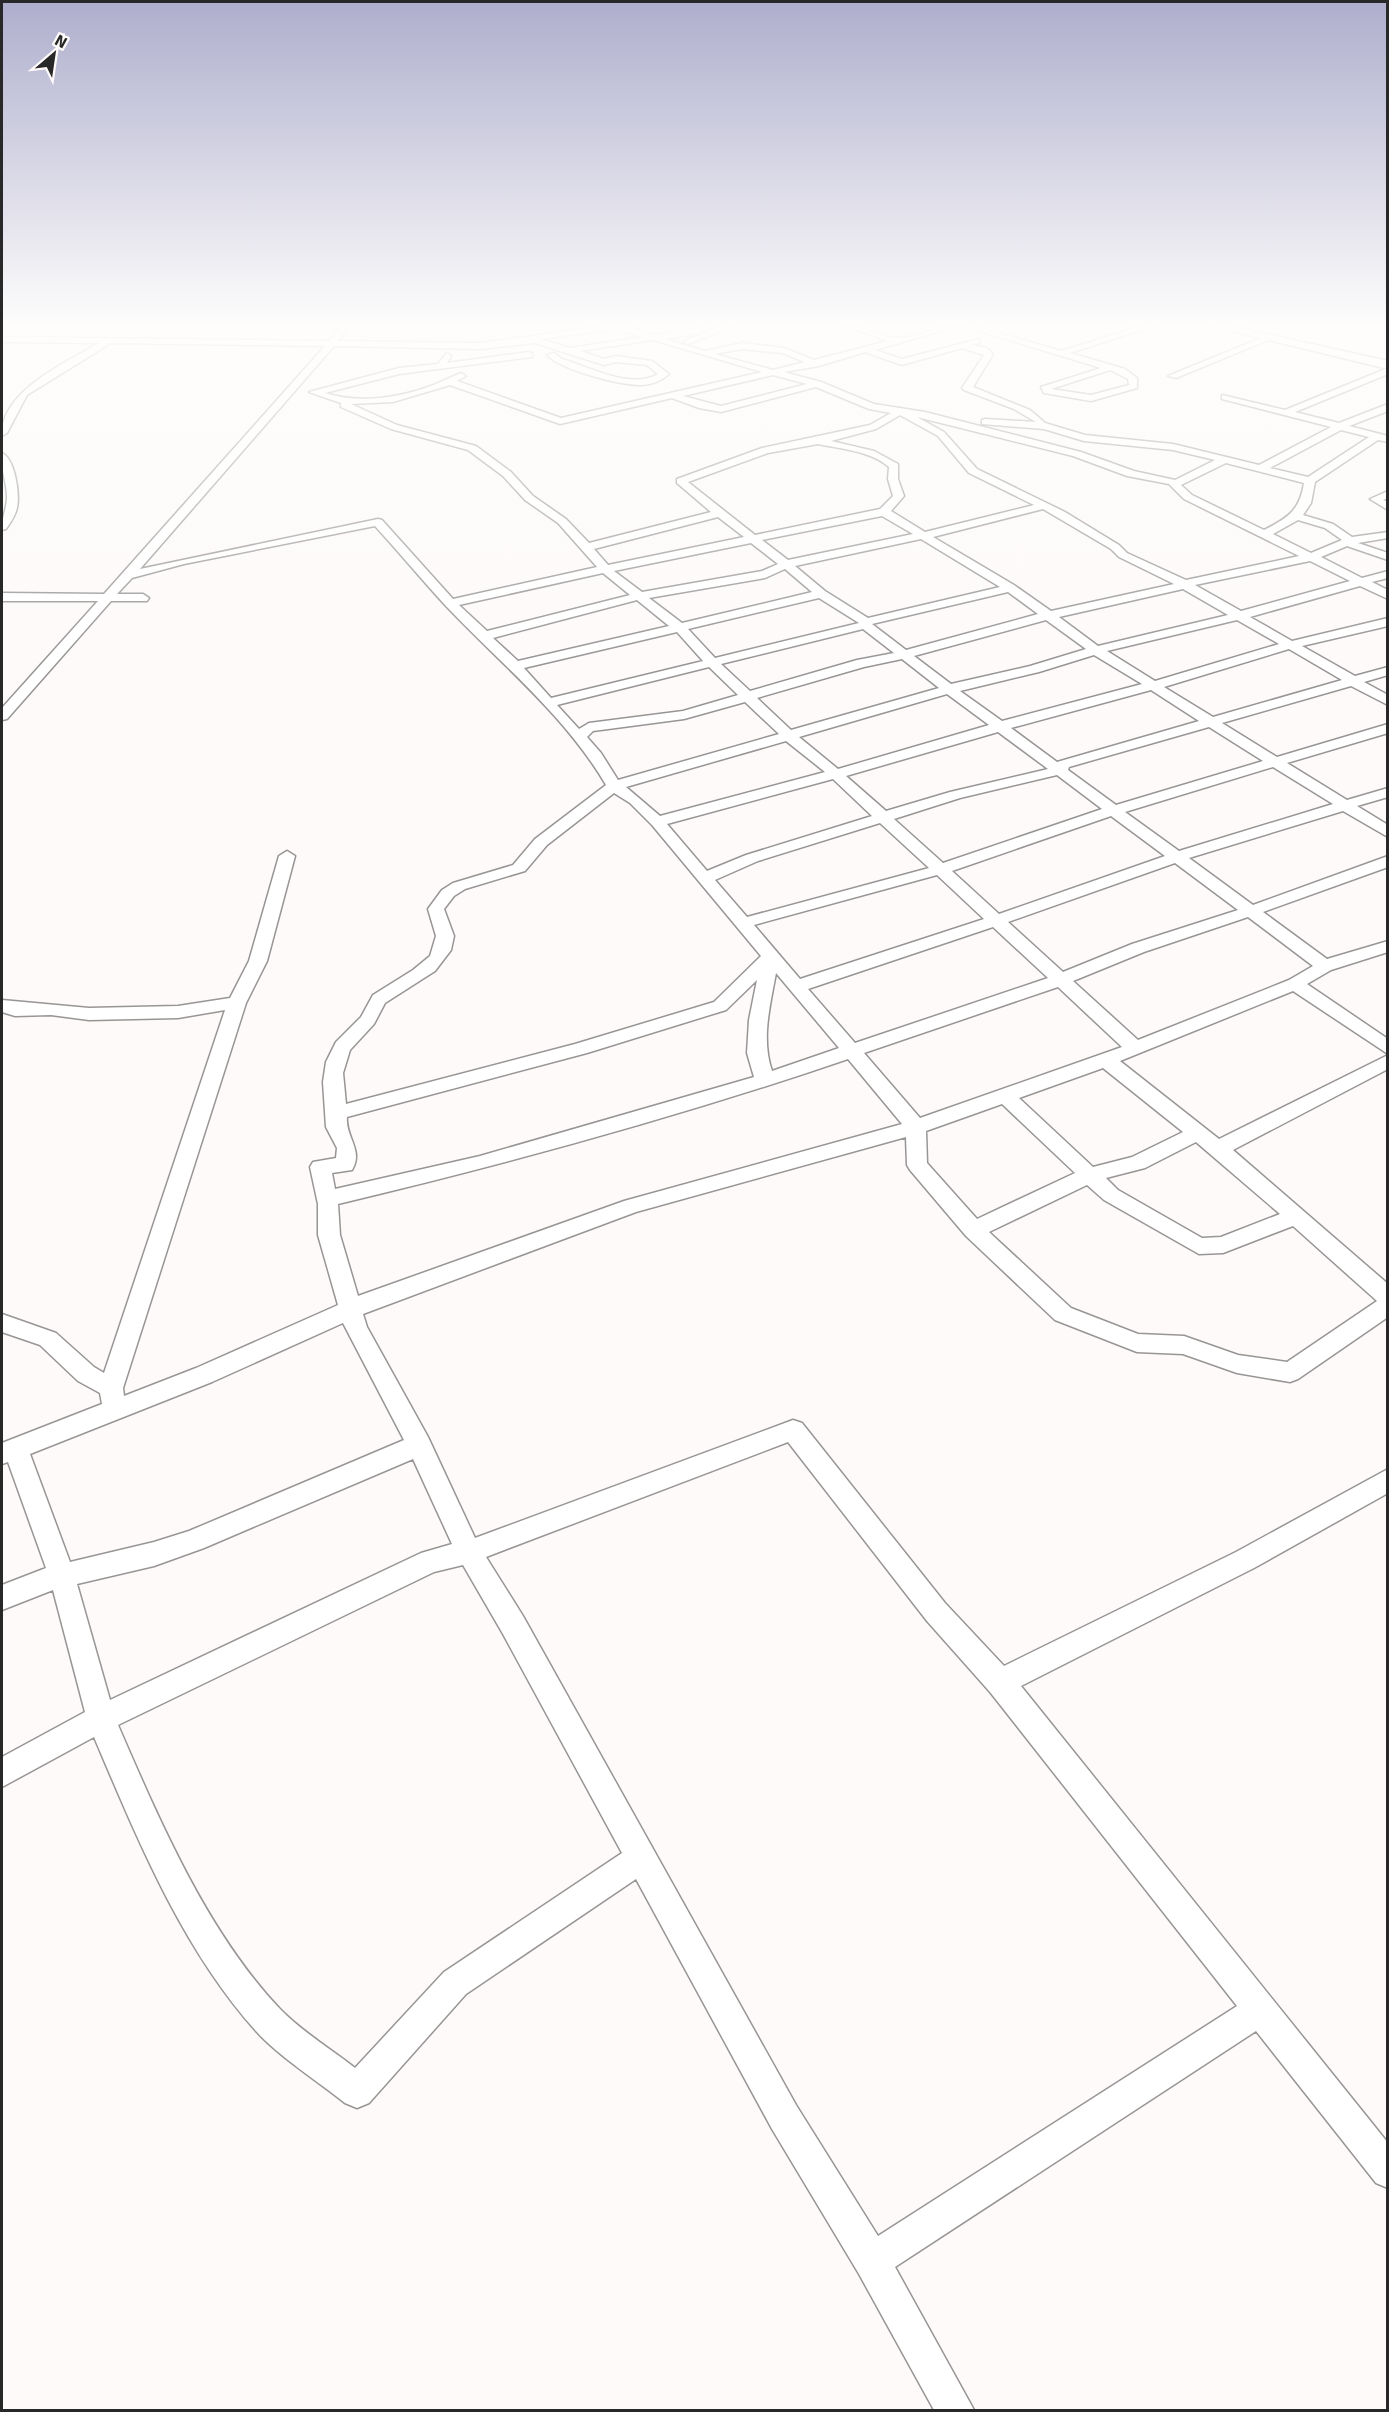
<svg xmlns="http://www.w3.org/2000/svg" width="1389" height="2412" font-family="Signika,sans-serif">
  <style>
    .lines { fill: none; stroke-linecap: round; stroke-linejoin: round }
    .minor-casing { stroke: #989595; stroke-width: 3 }
    .highway-casing { stroke: #989595; stroke-width: 3 }
    .minor { fill: #fff; fill-rule: evenodd }
    .highway { fill: #fff; fill-rule: evenodd }
  </style>
  <rect width="100%" height="100%" fill="#fdfaf9"/>
  <g class="lines">
    <defs>
      <path id="minor" d="M342 326H350L338 341 480 343 607 326H629L654 335 699 328 702 333 665 339 705 351 742 343 784 348 814 360 888 341 846 326C864 326 879 337 897 338 915 339 938 326 958 326L875 350 902 359 979 339V343L972 345 987 348 993 354 973 387 1030 410 1045 423 1085 435 1173 444 1259 465 1331 427 1222 399V395L1285 410 1388 368V374L1295 412 1339 423 1388 404V411L1349 426 1388 436V442L1378 440 1315 482 1311 503 1303 515 1333 524 1352 537 1388 532V538L1358 543 1388 553V560L1347 546 1321 557 1362 578 1388 571V578L1372 582 1388 590V599L1360 586 1250 617 1292 641 1388 618V626L1302 646 1355 676 1388 667V675L1364 682 1388 695V705L1351 686 1222 723 1277 757 1388 724V733L1287 763 1347 800 1388 788V797L1357 806 1388 825V837L1343 811 1189 858 1253 905 1388 856V867L1263 912 1327 959 1388 941V952L1331 970 1307 984 1388 1039V1054L1293 991 1120 1061 1219 1139 1388 1055V1069L1233 1150 1388 1284V1317L1298 1379 1290 1382 1237 1373 1183 1354 1137 1352 1055 1320 966 1236 910 1170 907 1165 906 1137 636 1212 363 1314 367 1327 428 1437 475 1538 793 1420 802 1423 945 1603 1004 1666 1236 1552 1388 1469V1493L1254 1568 1021 1686 1388 2143V2188L1376 2183 1256 2031 895 2267 974 2410H934L859 2274 772 2129 636 1879 466 1994 369 2103 357 2108 345 2103C319 2082 277 2055 256 2031 181 1947 138 1840 94 1737L2 1787V1757L85 1712 53 1590 2 1610V1585L46 1568 8 1462 2 1464V1443L102 1404 100 1393 78 1381 40 1345 2 1332V1314L56 1333 94 1367 104 1373 225 1010 178 1018 89 1020 51 1015 15 1016 2 1012V1000L89 1008 178 1006 230 998 249 961 279 856 287 851 295 856 267 961 246 1003 123 1388 124 1396 196 1368 338 1305 318 1235V1204L310 1167 313 1162 336 1158 337 1148 326 1127 323 1082 326 1062 336 1042 361 1017 373 995 413 970 430 956 436 936 428 909 442 890 453 883 513 865 535 839 606 785C565 715 501 664 445 605 421 579 399 552 375 526L184 564 132 578 117 594H143L149 598 147 601H111L7 719 2 720V708L98 601H2V593L104 594 325 346 111 343 27 395 7 433 2 436C0 391 67 362 99 343L2 342V337L329 341ZM617 329 642 337 570 348 540 339ZM653 340 762 372 561 418 457 381 466 376 461 373C451 377 441 382 431 386 398 398 359 404 325 393L399 374 532 357V353L529 352 447 363 451 356 447 353 438 364 399 368 309 392 341 403V407L391 429 468 450 503 476 525 500 558 523 597 567 453 599 382 520 378 519 140 569 334 346 480 349 535 343 604 365 616 362 647 365 658 374C632 390 589 367 562 359L554 353 547 355C561 370 622 386 643 385 653 384 661 381 669 374L652 361 616 356 604 359 580 351ZM962 348 984 355 962 388 964 390 1014 409 1036 422 985 419 982 420V424L1044 429 1084 441 1173 450 1215 460 1175 480 1134 471 1081 452 925 412 874 404 821 382 784 372 819 366 865 352 902 365ZM742 349 782 353 805 362 773 370 715 354ZM773 375 807 384 721 406 683 396ZM450 385 560 424 672 398 699 408 721 412 816 387 869 409 891 413 870 425 762 448 677 479V483L711 512 589 543 566 519 533 496 511 472 476 446 397 425 351 404 393 402ZM900 415 938 436 969 473 1034 505 925 532 891 511 904 496 898 479V464L874 451 831 441 876 429ZM917 417 1073 456 1127 476 1169 484 1184 499 1299 556 1186 580 1127 553 1119 545 1065 512 977 469 944 432ZM1341 430 1369 437 1308 477 1270 468ZM818 444C841 449 871 451 889 467L888 479 893 496 880 509 755 535 688 482 768 453ZM1226 463 1304 483C1300 510 1288 518 1264 530L1192 495 1181 485ZM1043 509 1111 549 1119 557 1174 584 1051 611 1014 585 933 537ZM882 516 913 534 788 560 762 540ZM718 517 744 537 608 565 594 549ZM1298 520 1325 528 1342 540 1311 553 1273 534ZM921 539 1000 587 868 618 825 591 795 566ZM751 543 778 564 762 571 642 592 614 571ZM1310 561 1350 581 1241 611 1195 585ZM785 569 812 592 682 623 649 598 765 578ZM603 573 630 595 487 631 459 605ZM1183 589 1228 615 1098 646 1059 617ZM1008 592 1038 614 906 650 872 624ZM819 598 859 623 715 658 688 629ZM637 600 669 626 518 661 493 638ZM1046 620 1086 649 1030 666 951 684 914 656ZM1237 620 1279 644 1155 681 1107 651ZM863 629 894 653 857 660 750 691 721 664ZM677 632 703 661 551 698 524 668ZM1289 649 1342 680 1213 717 1164 687ZM1094 655 1142 684 1002 721 960 691 1039 672ZM902 659 939 688 791 730 757 698 864 667ZM709 667 738 695 683 711 589 723 579 729 557 705ZM1151 690 1199 721 1057 762 1011 728ZM947 694 989 725 838 769 799 737ZM745 702 779 734 618 780 601 753 587 737 593 731 684 719ZM1209 727 1263 761 1116 805 1068 770 1069 767ZM998 732 1048 769 950 792 886 811 846 776ZM786 741 825 772 660 816 626 787ZM1273 767 1333 804 1179 851 1125 812ZM1057 775 1102 809 943 863 894 819 960 798ZM833 779 872 816 746 855 707 871 667 824ZM614 793 630 803 652 825 761 956 714 1002 575 1044 346 1104 343 1073 350 1050 374 1024 385 1003 435 971 451 950 454 936 444 909 454 896 465 889 525 871 547 845ZM1111 816 1165 856 999 914 952 871ZM880 823 929 868 747 917 715 880 758 861ZM1175 863 1238 910 1132 944 1063 972 1008 922ZM937 875 984 919 800 979 754 925ZM1248 917 1313 966 1289 980 1138 1040 1073 981 1144 952ZM993 927 1048 978 855 1043 808 989ZM776 973 839 1048 772 1071C761 1039 770 1006 776 973ZM757 980 749 1020 747 1053 754 1077 480 1156 335 1189 332 1173 352 1170C364 1150 345 1137 347 1117L587 1053 726 1010ZM1058 987 1122 1047 920 1118 864 1053ZM848 1059 902 1124 624 1201 358 1296 340 1235 338 1204C510 1163 681 1116 848 1059ZM1103 1068 1183 1132 1132 1157 1093 1167 1019 1098ZM1002 1104 1075 1173 977 1219 927 1163 926 1131ZM1196 1142 1280 1214 1221 1237 1202 1238 1118 1190 1106 1178 1145 1168ZM1087 1185 1104 1200 1199 1254 1223 1253 1293 1226 1377 1301 1287 1362 1238 1355 1184 1336 1138 1334 1071 1308 989 1232ZM343 1323 404 1440 189 1531 154 1542 70 1562 30 1454 212 1382ZM788 1442 927 1621 990 1692 1237 2006 878 2236 796 2105 523 1616 486 1557ZM413 1459 452 1544 421 1553 110 1700 77 1584 154 1566 204 1548ZM463 1565 503 1634 622 1853 444 1972 355 2068C331 2049 301 2031 280 2009 207 1932 160 1822 118 1725L434 1572Z
        M723 326H735L688 344 684 341Z
        M963 326H975L1061 351 1143 326H1154L1070 353 1125 369 1137 378V388L1091 401 1044 393 1041 387 1101 368ZM1110 370 1128 379 1129 385 1091 395 1051 389Z
        M1266 336 1273 338 1176 378 1168 376Z
        M2 453C15 459 20 494 17 508 15 516 11 522 6 529L2 530C1 519 7 509 7 497 7 482 0 468 2 453Z
        M1388 491V498L1383 500 1388 502V510L1370 499Z"/>
      <path id="highway" d="M1211 326H1231L1388 361V369Z"/>
    </defs>
    <use href="#minor" class="minor-casing"/>
    <use href="#highway" class="highway-casing"/>
    <use href="#minor" class="minor"/>
    <use href="#highway" class="highway"/>
  </g>
  <linearGradient id="sky" x2="0" y2="1"><stop stop-color="#aeaecd"/><stop offset="0.49" stop-color="#fefdfc"/><stop offset="1" stop-color="#fefdfc" stop-opacity="0"/></linearGradient>
  <rect width="1389" height="663" fill="url(#sky)"/>
  <rect width="1389" height="2412" fill="none" stroke="#292828" stroke-width="6"/>
  <g transform="translate(54 54) rotate(29)" stroke="#fdfaf9" stroke-width="4.5" paint-order="stroke">
  <path d="M0-4.5L10 22L0 15L-10 22Z" fill="#292828"/>
  <text y="-9" font-size="16" font-weight="bold" text-anchor="middle" fill="#292828">N</text>
  </g>
</svg>
